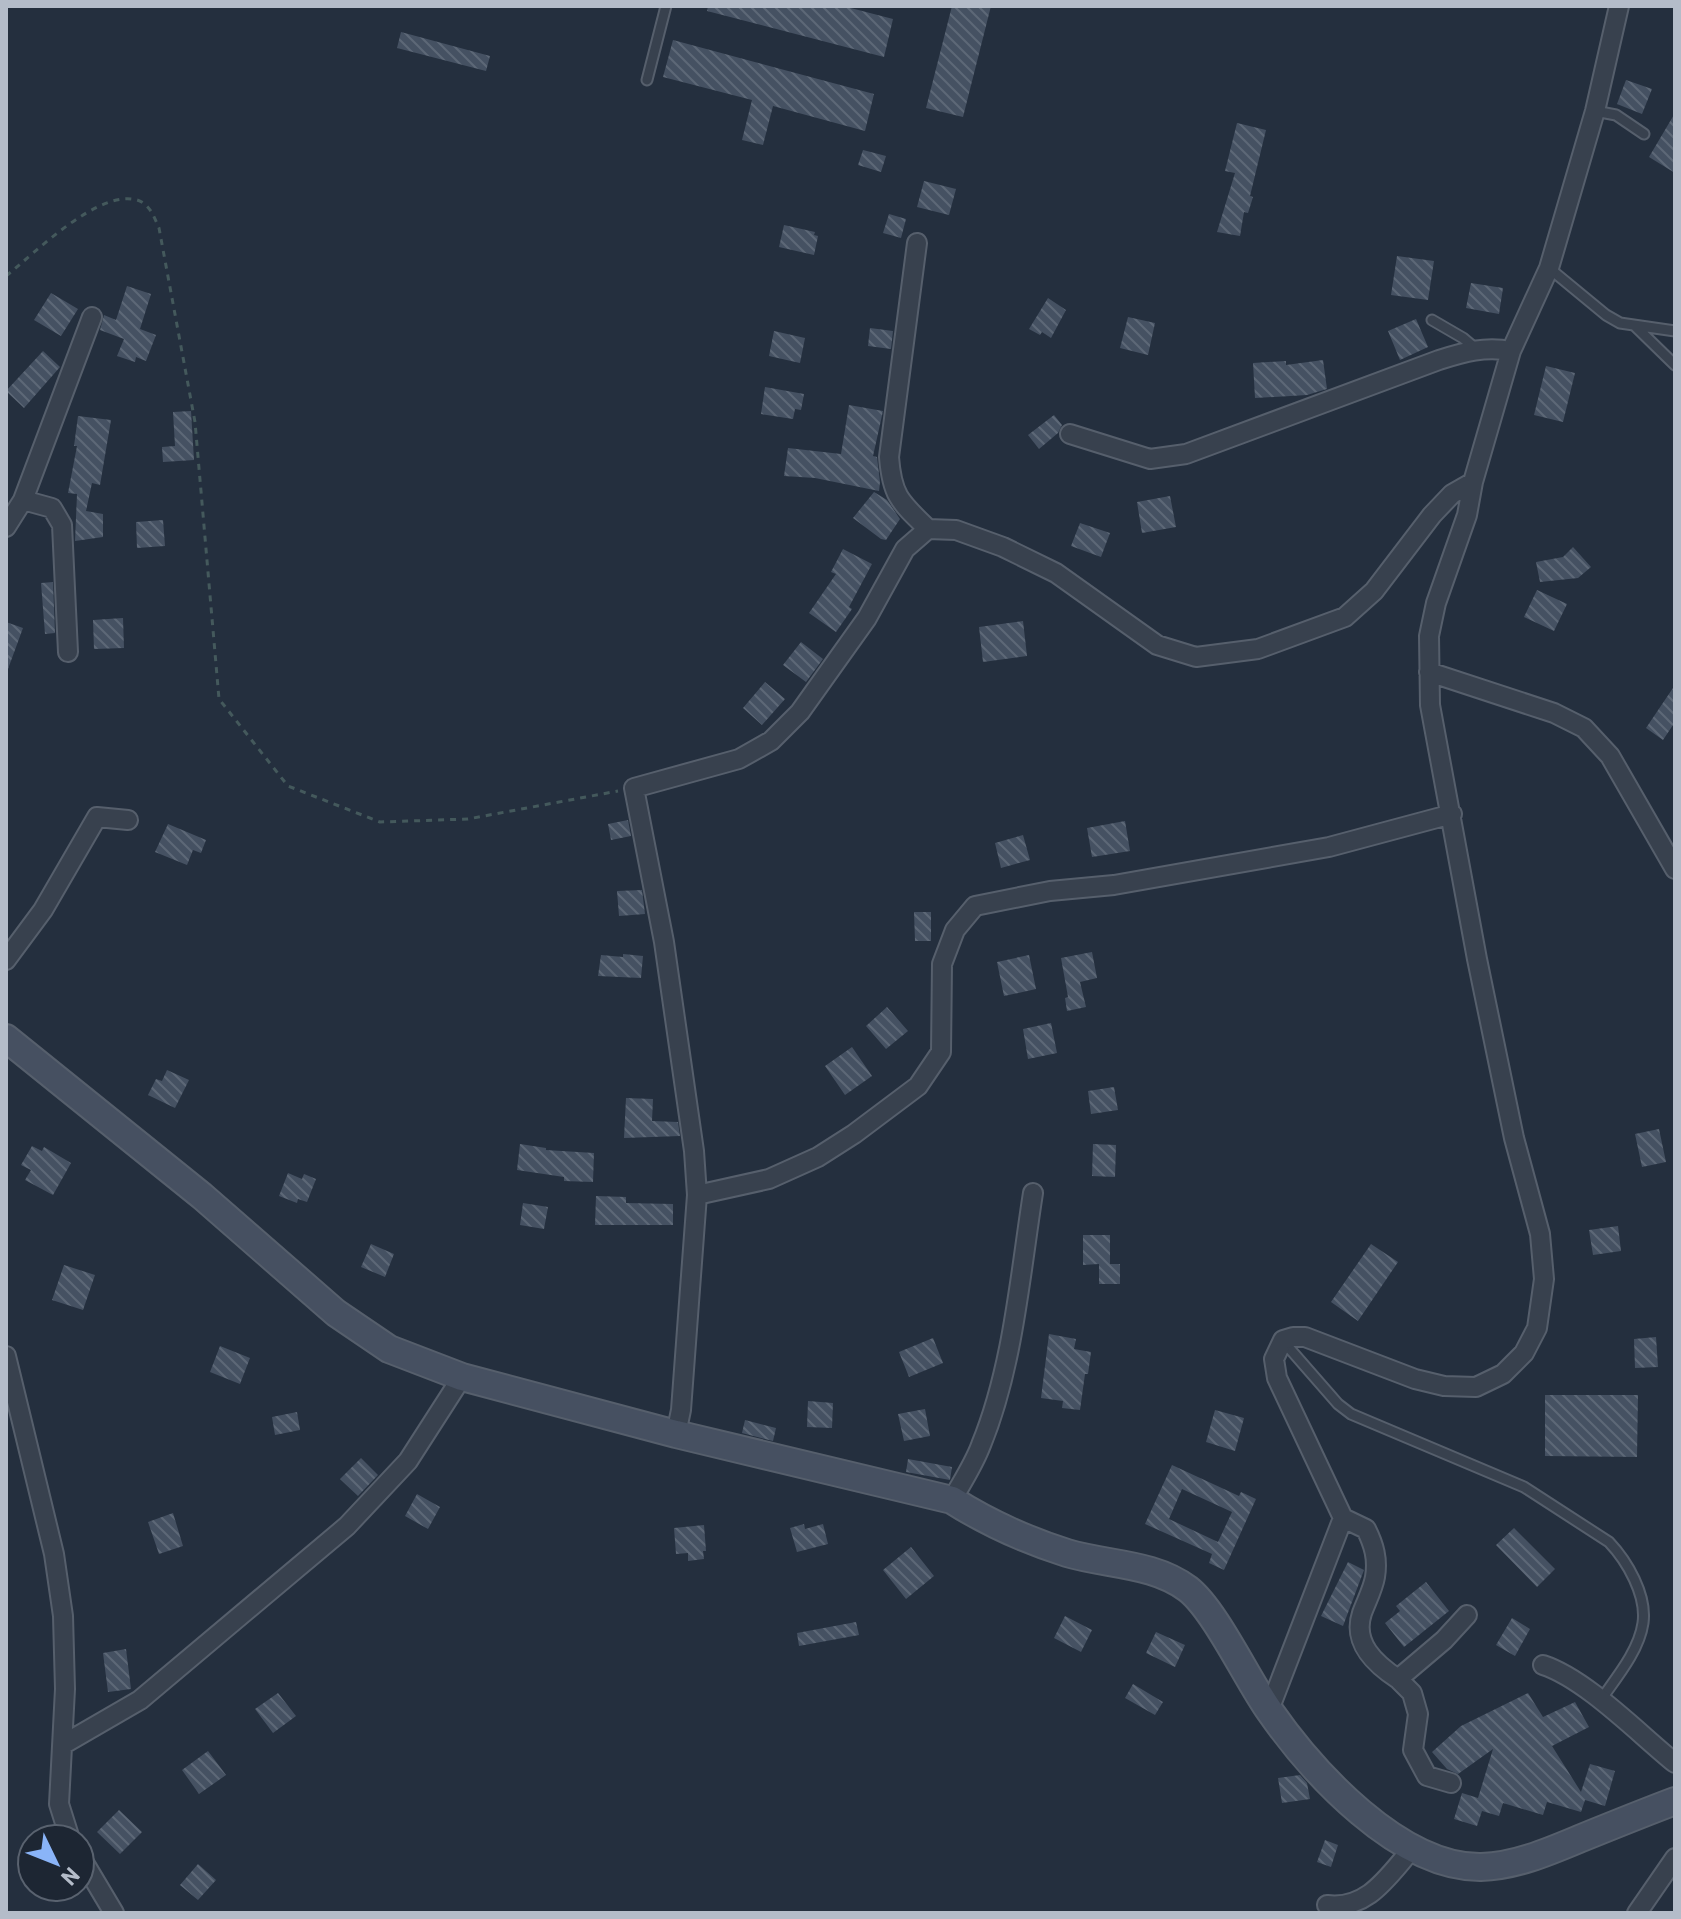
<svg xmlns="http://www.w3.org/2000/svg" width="1681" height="1919" font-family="Barlow,sans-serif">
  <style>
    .building { fill: url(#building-back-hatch); fill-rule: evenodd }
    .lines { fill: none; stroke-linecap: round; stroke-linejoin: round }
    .lane-casing { stroke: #565f6c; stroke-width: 13 }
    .street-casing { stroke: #565f6c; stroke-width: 22 }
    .secondary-casing { stroke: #565f6c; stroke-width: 30 }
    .path { stroke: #44595c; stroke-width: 3; stroke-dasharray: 6 6; stroke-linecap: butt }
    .lane { stroke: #38414e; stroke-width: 9 }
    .street { stroke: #38414e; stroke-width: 18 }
    .secondary { stroke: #465061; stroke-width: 26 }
  </style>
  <defs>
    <pattern id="building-back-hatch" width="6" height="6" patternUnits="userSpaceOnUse" patternTransform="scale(2)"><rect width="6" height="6" fill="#455162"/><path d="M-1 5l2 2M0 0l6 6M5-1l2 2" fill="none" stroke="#5d6877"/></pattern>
  </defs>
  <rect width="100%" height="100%" fill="#242f3e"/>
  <path class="building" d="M708 6H843L893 19 884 57 707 11Z
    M952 6H991L963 117 926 108Z
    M401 32 490 56 486 71 397 48Z
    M673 40 874 94 865 131 773 106 763 145 742 140 752 100 663 77Z
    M1626 80 1652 89 1642 114 1617 104Z
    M1675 113V173L1649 157Z
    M1237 123 1266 130 1250 196 1253 197 1248 213 1244 212 1240 236 1217 232 1235 173 1225 171Z
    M863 150 886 156 881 172 858 165Z
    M924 181 956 189 949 215 917 207Z
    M889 214 906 219 901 238 883 233Z
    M784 225 815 232 814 235 818 236 814 255 779 247Z
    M1397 256 1434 261 1428 300 1391 295Z
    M1471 283 1503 288 1499 314 1466 308Z
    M127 286 151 294 140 329 156 335 146 361 136 357 135 362 117 356 124 339 100 330 104 315 116 320Z
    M51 293 78 309 61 336 34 320Z
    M1048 298 1066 310 1051 338 1042 332 1040 335 1029 329Z
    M1128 317 1155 323 1148 355 1120 348Z
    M1416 319 1428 347 1400 360 1388 331Z
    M870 328 893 331 891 349 868 346Z
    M774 331 805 338 800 363 769 356Z
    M43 351 60 367 24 408 6 391Z
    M1323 360 1327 389 1307 395 1255 398 1253 363 1286 361V365Z
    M1546 366 1575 373 1563 422 1534 415Z
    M765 387 804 394 801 410 795 409 793 419 761 414Z
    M849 405 883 411 873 456 877 457 880 482 879 491 815 478 784 476 788 448 841 454Z
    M191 411 194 460 163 462 162 447 175 446 173 412Z
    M1054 415 1062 425 1058 433 1039 449 1028 435Z
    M78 416 111 420 100 485 92 483 86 511 103 514V537L75 541 77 494 68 493 77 446H74Z
    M874 492 887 500 900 519 886 540 881 539 853 518Z
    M1170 496 1176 527 1142 533 1137 502Z
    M163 520 165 546 137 548 136 522Z
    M1080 523 1110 533 1101 557 1071 546Z
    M1573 547 1591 567 1578 578 1540 582 1536 562 1563 557Z
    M843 549 872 564 849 607 852 609 836 632 809 613 836 574 831 572Z
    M53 582 55 633 45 634 41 583Z
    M1537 590 1567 604 1554 631 1524 617Z
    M123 618 124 648 94 649 93 620Z
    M1023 621 1027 656 983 662 979 627Z
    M6 622 23 628 8 669 6 668Z
    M801 642 823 659 806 682 783 665Z
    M765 682 785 699 762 725 743 708Z
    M1675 685V722L1663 740 1646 728Z
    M628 820 631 836 611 840 608 824Z
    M1125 821 1130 851 1092 857 1087 828Z
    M168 824 206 840 201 853 193 850 187 865 155 852Z
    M1023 835 1030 860 1001 868 995 843Z
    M642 890 645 914 619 916 617 891Z
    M914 912H931V941H915Z
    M1092 952 1097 978 1080 982 1086 1007 1067 1011 1065 998 1068 997 1061 958Z
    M623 954 643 956 641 978 598 976 601 955 623 957Z
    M1029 955 1036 989 1004 996 997 962Z
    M887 1007 908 1031 886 1049 866 1026Z
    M1051 1023 1057 1053 1028 1059 1023 1029Z
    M852 1047 872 1076 845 1095 825 1066Z
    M167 1070 189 1080 175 1108 148 1095 156 1079 162 1081Z
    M1114 1087 1118 1110 1091 1114 1088 1091Z
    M626 1098 653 1099 652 1121 678 1122 680 1136 624 1138Z
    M1659 1129 1666 1162 1642 1167 1635 1134Z
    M520 1144 546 1148V1150L594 1153 593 1182 564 1181V1177L517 1170Z
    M1093 1144 1116 1145 1115 1177 1092 1176Z
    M32 1146 42 1151 44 1147 71 1163 53 1195 25 1180 31 1170 21 1165Z
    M288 1173 302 1179 304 1174 316 1179 307 1202 298 1199 297 1203 279 1196Z
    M596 1196 626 1197V1203L673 1204V1225H595Z
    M523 1203 548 1207 544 1229 520 1225Z
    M1618 1226 1621 1251 1593 1255 1589 1230Z
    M1083 1235H1110V1264H1120V1284H1099V1264L1083 1265Z
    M371 1244 394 1254 385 1277 361 1267Z
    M1371 1244 1398 1262 1358 1321 1331 1302Z
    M64 1265 95 1275 83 1310 52 1300Z
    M1049 1334 1076 1339 1074 1349 1091 1352 1088 1374H1085L1080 1410 1062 1408 1063 1401 1041 1398Z
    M1656 1337 1658 1367 1635 1368 1634 1339Z
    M933 1338 943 1363 909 1377 899 1352Z
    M220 1346 250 1358 240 1384 210 1372Z
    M1545 1395H1638L1637 1457 1545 1456Z
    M808 1401 833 1403 832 1428 807 1427Z
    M925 1409 930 1436 904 1441 898 1414Z
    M1215 1410 1244 1418 1235 1451 1206 1442Z
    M297 1412 300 1430 275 1435 272 1417Z
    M745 1420 776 1428 773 1441 742 1433Z
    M361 1458 378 1475 358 1496 340 1479Z
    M908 1459 952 1467 950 1480 906 1472Z
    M1172 1465 1239 1496 1241 1492 1256 1499 1224 1570 1209 1563 1212 1554 1145 1524ZM1182 1489 1232 1512 1218 1542 1169 1519Z
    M417 1494 440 1507 428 1529 405 1516Z
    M173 1513 183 1546 159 1554 148 1522Z
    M804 1524 805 1529 823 1524 828 1544 797 1552 790 1528Z
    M704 1525 706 1551H703L704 1559 688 1561V1553L676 1554 674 1528Z
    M1514 1528 1555 1569 1537 1587 1496 1545Z
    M911 1547 934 1576 906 1599 883 1570Z
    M1348 1562 1364 1570 1343 1626 1321 1616Z
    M1426 1582 1449 1611 1404 1647 1385 1623 1400 1611 1396 1606Z
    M1065 1616 1092 1630 1081 1652 1054 1638Z
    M1512 1618 1530 1629 1515 1656 1496 1645Z
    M856 1622 859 1635 799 1646 797 1633Z
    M1156 1632 1185 1645 1175 1667 1146 1653Z
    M126 1649 131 1689 108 1692 103 1653Z
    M1133 1684 1163 1702 1155 1715 1125 1698Z
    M278 1693 296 1716 273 1733 255 1709Z
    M1528 1693 1543 1717 1575 1702 1589 1727 1552 1746 1581 1792 1590 1764 1615 1771 1605 1806 1585 1800 1581 1812 1547 1802 1543 1815 1503 1803 1499 1816 1482 1811 1477 1826 1454 1819 1462 1793 1478 1798 1493 1749 1458 1774 1447 1769 1432 1752 1461 1726Z
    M208 1751 226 1775 199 1794 182 1770Z
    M1300 1775 1307 1783 1310 1799 1282 1803 1278 1778Z
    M119 1810 142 1832 120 1854 97 1832Z
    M1325 1840 1338 1845 1331 1867 1317 1862Z
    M198 1864 216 1880 198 1900 180 1885Z"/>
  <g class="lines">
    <defs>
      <path id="lane" d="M647 80 666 6
        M1595 111 1616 115 1644 134
        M1549 268 1606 315 1620 323 1675 331
        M1432 320 1463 338 1476 349
        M1635 326 1675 365
        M1283 1341 1338 1404 1351 1414 1524 1487 1609 1542C1627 1561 1647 1595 1643 1623 1639 1651 1616 1678 1600 1701"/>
      <path id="street" d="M917 243 889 457C892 496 900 502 928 529
        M1070 434 1150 459 1186 454 1439 360C1464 352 1485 346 1511 351
        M23 500 52 508 62 525 68 652
        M6 527 23 500 92 317
        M1429 672 1554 713 1584 728 1610 756 1675 869
        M6 960 43 910 97 817 128 820
        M697 1195 769 1179 818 1157 854 1134 918 1086 941 1052 942 964 955 930 975 906 1050 891 1114 885 1329 847 1452 814
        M6 1356 54 1554 63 1616 65 1689 59 1804 70 1839
        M676 1434 681 1410 697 1195 694 1151 664 942 634 788 739 759 771 741 800 712 867 618 905 549 928 529 956 530 1003 547 1056 573 1157 645 1196 657 1258 649 1345 617 1374 591 1432 515 1452 494 1473 482
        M952 1500C962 1482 974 1464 981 1445 1013 1367 1020 1276 1033 1193
        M1343 1518 1366 1529C1374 1545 1378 1559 1375 1577 1373 1589 1366 1602 1362 1613 1352 1643 1375 1664 1398 1679L1444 1640 1467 1615
        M1543 1665C1586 1679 1639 1734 1675 1763
        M1398 1679 1412 1693 1418 1714 1413 1750 1427 1776 1451 1783
        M1269 1710 1343 1518 1277 1378 1274 1359 1283 1340 1293 1337H1305L1415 1379 1444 1386 1476 1387 1503 1374 1524 1353 1537 1328 1544 1279 1540 1234 1514 1138 1477 959 1430 705 1429 636 1436 603 1467 515 1473 482 1511 351 1549 268 1595 111 1619 6
        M64 1744 140 1700 347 1526 408 1461 462 1377
        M80 1856 114 1913
        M1327 1905C1368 1910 1388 1876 1412 1849
        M1637 1913 1675 1858"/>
      <path id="secondary" d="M6 1038 202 1196 336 1313 389 1349 462 1377 676 1434 952 1500C988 1523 1026 1540 1067 1553 1107 1565 1154 1563 1188 1589 1215 1610 1247 1679 1269 1710 1312 1772 1399 1868 1481 1867 1515 1866 1548 1852 1579 1839 1611 1826 1643 1813 1675 1801"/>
    </defs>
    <use href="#lane" class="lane-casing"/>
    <use href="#street" class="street-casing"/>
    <use href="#secondary" class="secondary-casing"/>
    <path class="path" d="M6 276C35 253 98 189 137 200 150 204 154 217 159 228L195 422 219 699 288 786 380 822 468 819 618 791"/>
    <use href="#lane" class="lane"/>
    <use href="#street" class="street"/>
    <use href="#secondary" class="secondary"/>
  </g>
  <rect width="1681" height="1919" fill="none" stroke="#b4bcc9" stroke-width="16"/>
  <g transform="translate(56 1863) rotate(133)"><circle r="38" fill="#1d2633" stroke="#59626f" stroke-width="2"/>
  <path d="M0-6L14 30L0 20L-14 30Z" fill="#8ab4f8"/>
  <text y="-12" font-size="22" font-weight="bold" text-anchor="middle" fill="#b4bcc9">N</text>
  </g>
</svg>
